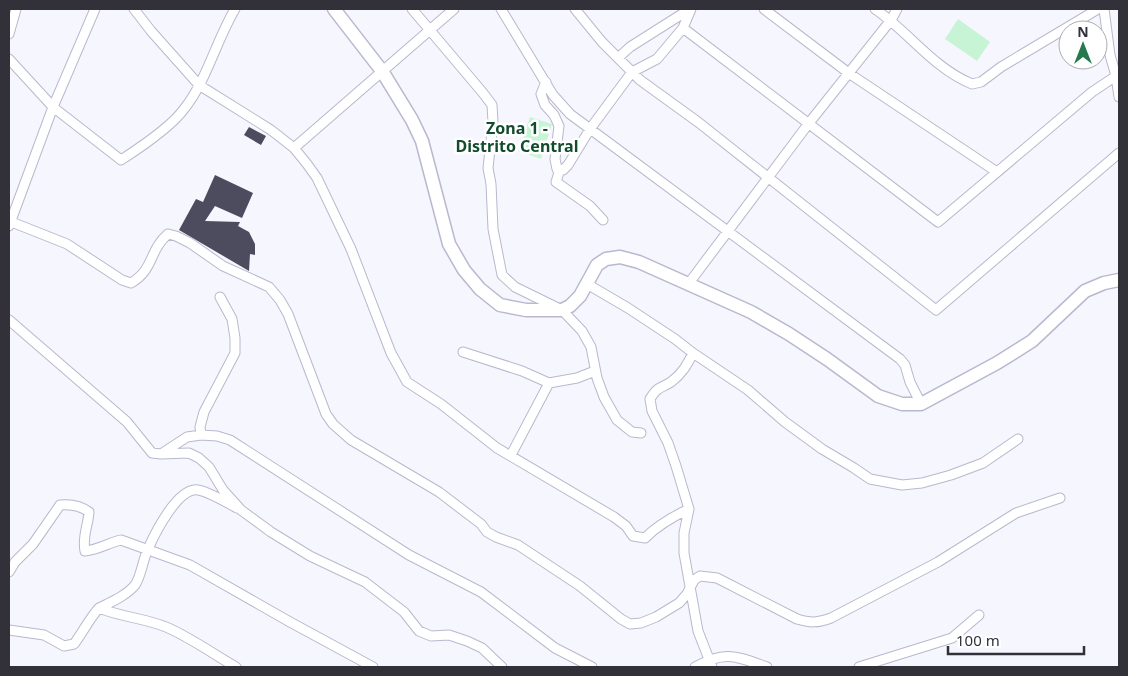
<svg xmlns="http://www.w3.org/2000/svg" width="1128" height="676" font-family="'Noto Sans',sans-serif">
  <style>
    .green { fill: #c6f4d4 }
    .building { fill: #4d4b5e }
    .lines { fill: none; stroke-linecap: round; stroke-linejoin: round }
    .street-casing { stroke: #b9b8cd; stroke-width: 11 }
    .secondary-casing { stroke: #b9b8cd; stroke-width: 15 }
    .street { stroke: #fff; stroke-width: 9 }
    .secondary { stroke: #fff; stroke-width: 12 }
    .labels { text-anchor: middle; dominant-baseline: central; stroke-width: 5; stroke-linejoin: round; paint-order: stroke }
    .neighbourhood-label { font-size: 16px; font-weight: bold; fill: #124c2d; stroke: #fff }
  </style>
  <rect width="100%" height="100%" fill="#f6f6ff"/>
  <path class="green" d="M958 19 990 42 977 61 945 39Z
    M530 117 552 124 541 159 519 151Z"/>
  <path class="building" d="M249 127 266 136 261 145 244 135Z
    M215 175 253 193 242 218 215 206 205 221 240 222 238 226 249 232 255 244V255L250 254 249 271 179 230 196 199 203 202Z"/>
  <g class="lines">
    <defs>
      <path id="street" d="M134 9 151 31 199 85 271 130 294 148 307 164 317 178 351 249 391 353 407 382 441 404 497 448 614 517 626 526 633 536 645 538C658 525 672 517 689 509
        M412 9 483 93 492 105 493 122 488 168 491 184 493 229 502 275 515 287 562 310 582 331 591 347 597 378 604 397 617 420 632 432 641 433
        M501 9 553 95 570 114 900 359 905 365 910 382 921 404
        M575 9 602 42 640 80 698 122 936 310 1119 153
        M764 9 850 74 997 172
        M875 9C909 32 933 68 972 84L981 82 1001 67 1098 9
        M1104 9 1110 55 1116 76 1119 97
        M683 28 938 222 1092 92 1116 76 1119 77
        M9 34 16 9
        M618 58 630 47 690 9
        M9 59 53 107 121 160C138 149 172 126 184 109 207 80 216 41 235 9
        M546 82 541 94 545 105 554 115 559 126 555 159 557 169 563 170 568 165 590 129 632 72 657 59 683 28 691 9
        M294 148 454 9
        M560 169 556 182 590 206 603 220
        M9 221 67 244 122 280 131 283C154 270 149 250 168 234L176 236 190 243 223 266 269 287 280 300 288 314 326 414 333 424 351 440 439 492 481 524 487 532 496 537 518 545 580 586 621 619 630 624 641 623 656 617 679 603 687 594 694 580 700 576 717 578 797 619C810 623 818 623 831 618L938 562 1016 513 1060 498
        M9 226 53 107 95 9
        M689 283 809 123 891 20 897 9
        M587 284 628 308 675 339 693 353 748 390 785 422 822 449 854 468 870 479 902 485 922 483 951 475 983 463 1018 439
        M9 320 127 422 152 453 161 454 187 437 201 435 200 427 204 412 235 353V338L232 319 220 297
        M463 352 522 371 549 383 577 378 595 371
        M693 353C687 365 682 374 671 382 660 389 658 386 650 399L652 411 668 443 676 466 689 509 684 533V553L698 631 712 667
        M201 435 217 436 230 440 409 555 481 592 555 648 592 667
        M161 454 189 453 199 458 209 467 223 490 241 510 271 532 310 556 365 582 404 612 419 631 431 636 449 635 467 641 482 648 502 667
        M511 455 549 383
        M9 572 15 562 33 544 60 505C70 504 81 506 89 512 88 526 82 537 85 551 98 550 108 543 121 540L190 565 290 622 373 667
        M9 630 44 635 64 646 74 644C83 632 89 619 99 608
        M236 667C215 655 188 636 166 627 144 618 121 617 99 608 111 602 126 596 135 585 141 577 143 559 148 549 155 533 178 487 198 490 207 491 228 503 237 508
        M695 667C725 650 736 656 767 667
        M859 667 952 638 979 615"/>
      <path id="secondary" d="M334 9 382 71 412 120 422 141 449 244 464 270 480 289 500 305 526 310H562L570 306 580 296 597 265 606 259 620 257 639 262 751 312 789 334 827 359 878 396 902 404H921L997 363 1032 341 1085 291 1104 283 1119 280"/>
    </defs>
    <use href="#street" class="street-casing"/>
    <use href="#secondary" class="secondary-casing"/>
    <use href="#street" class="street"/>
    <use href="#secondary" class="secondary"/>
  </g>
  <g class="labels">
    <g class="neighbourhood-label">
      <text x="517" y="128">Zona 1 -<tspan x="517" dy="18">Distrito Central</tspan></text>
    </g>
  </g>
  <rect width="1128" height="676" fill="none" stroke="#32313a" stroke-width="20"/>
  <g transform="translate(1083 45)"><circle r="24" fill="#ffffff" stroke="#adadb0"/>
  <path d="M0-4L9 19L0 12L-9 19Z" fill="#26794c"/>
  <text y="-8" font-size="14" font-weight="bold" text-anchor="middle" fill="#32313a">N</text>
  </g>
  <path d="M948 646v8h136v-8" fill="none" stroke="#32313a" stroke-width="2.5"/>
  <text x="956" y="646" font-size="15" fill="#32313a" stroke="#ffffff" stroke-width="4" paint-order="stroke">100 m</text>
</svg>
